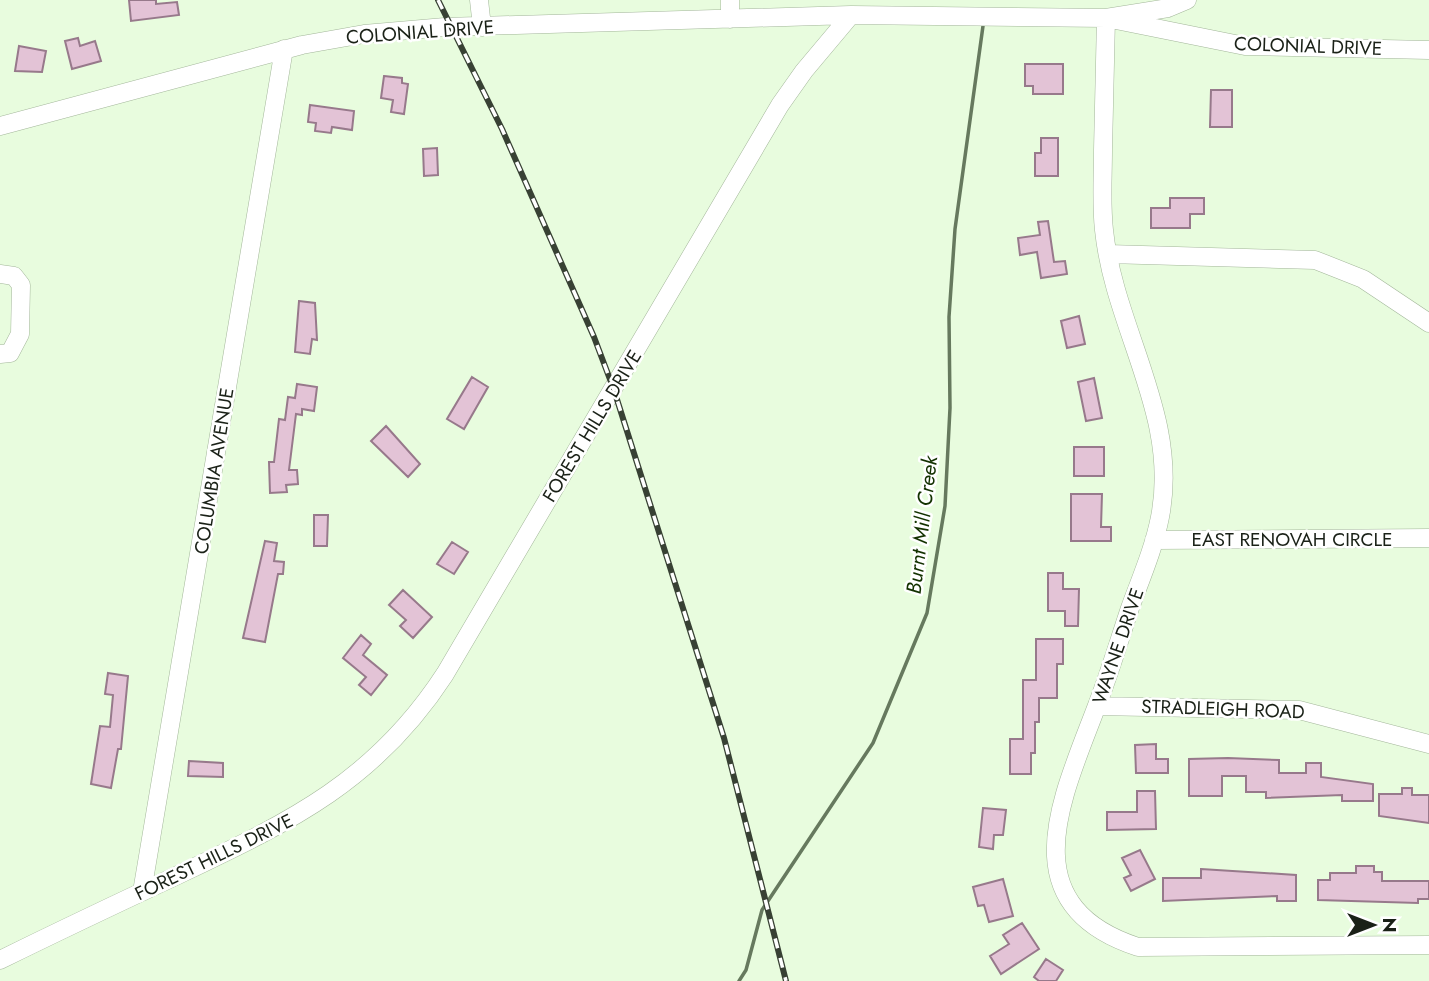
<svg xmlns="http://www.w3.org/2000/svg" width="1429" height="981" font-family="Jost,sans-serif">
  <style>
    .lines { fill: none; stroke-linecap: round; stroke-linejoin: round }
    .stream { stroke: #66795e; stroke-width: 3.5 }
    .building { fill: #e3c3d6; stroke: #97798b; stroke-width: 2 }
    .minor-casing { stroke: #a3b69a; stroke-width: 19 }
    .minor { stroke: #fff; stroke-width: 18 }
    .rail-casing { stroke: #384134; stroke-width: 6 }
    .rail { stroke: #fff; stroke-width: 3.5; stroke-dasharray: 10; stroke-linecap: butt }
    .labels { text-anchor: middle; dominant-baseline: central; stroke-width: 5; stroke-linejoin: round; paint-order: stroke }
    .street-label { font-size: 19px; fill: #1a2117; stroke: #fff }
    .water-label { font-size: 21px; font-style: italic; fill: #133200; stroke: #fff }
  </style>
  <rect width="100%" height="100%" fill="#e8fcde"/>
  <g class="lines">
    <path class="stream" d="M739 981 746 970 762 910 873 743 927 613 945 506 950 408 949 317 955 229 983 26"/>
  </g>
  <path class="building" d="M129 0H156V4L177 2 179 15 131 21Z
    M78 38 80 46 95 41 101 61 72 69 65 41Z
    M19 46 46 51 42 72 15 71Z
    M1025 64H1063V94H1033V86H1025Z
    M384 76 402 78V83L408 84 404 114 391 112 393 100 381 98Z
    M1211 90H1232V127H1210Z
    M310 105 354 111 352 130 332 127 331 133 315 131 316 123 308 122Z
    M1041 138H1058V176H1035V153H1041Z
    M437 148 438 175 424 176 423 149Z
    M1170 198H1204V214H1190V228H1151V208H1170Z
    M1048 221 1054 262 1065 261 1067 274 1041 278 1037 252 1020 255 1018 238 1040 235 1038 222Z
    M299 301 315 303 317 340 312 339 310 354 295 352Z
    M1079 316 1085 344 1067 348 1061 321Z
    M472 377 488 387 464 429 447 419Z
    M1094 378 1102 418 1086 421 1078 382Z
    M297 384 317 387 314 411 302 409V415L296 414 289 470H297L298 484 286 485 287 492 270 493 269 462H274L279 419 285 420 288 397 295 398Z
    M386 426 420 464 408 477 371 441Z
    M1074 447H1104V476H1074Z
    M1071 494H1102L1101 527H1111V541H1071Z
    M314 515H328L327 546H314Z
    M265 541 277 543 274 561 284 562 283 574H278L265 642 243 638Z
    M452 542 468 552 454 574 437 564Z
    M1048 573H1063V589H1079L1078 626H1065V611H1048Z
    M403 590 432 617 413 638 400 626 406 620 389 605Z
    M361 635 371 644 363 655 387 675 371 695 359 685 366 677 343 658Z
    M1036 639H1063V664H1057V698H1039V722H1035V753H1031V774H1010V739H1023V680H1036Z
    M108 673 128 676 121 749H118L111 788 91 784 100 726 110 727 113 695 105 694Z
    M1156 744V759H1168V773H1136L1135 745Z
    M1228 758 1279 760V773H1306V763H1321V777L1373 784V801H1342V795L1266 798V792H1246V776H1222V796H1189V759Z
    M189 761 223 763V777L188 776Z
    M1402 788H1412V795H1429V823L1379 816V794H1402Z
    M1137 791H1155L1156 829 1107 830V812H1137Z
    M983 808 1006 810 1003 835H994L993 849 979 847Z
    M1140 850 1155 879 1131 891 1124 878 1131 875 1122 858Z
    M1356 866H1374V872H1382V881H1429V899H1418V903L1318 900V880H1330V873H1356Z
    M1201 869 1296 875V901H1277V896L1163 901V878H1201Z
    M1003 879 1013 916 989 922 984 905 978 906 973 887Z
    M1022 923 1039 949 1001 974 990 956 1009 944 1003 935Z
    M1046 959 1063 970 1056 981H1039L1034 977Z"/>
  <g class="lines">
    <defs>
      <path id="minor" d="M479 0 482 27
        M730 0V19
        M1429 50 1245 46 1106 18C1105 62 1104 106 1103 150 1103 176 1101 204 1104 230 1114 329 1180 415 1160 517 1154 548 1141 578 1130 608 1119 641 1109 675 1096 708 1062 798 1009 905 1138 947L1429 945
        M0 126 302 45 364 34 445 27 851 15
        M1108 254 1315 260 1363 279 1429 323
        M0 274 14 276 21 285 20 334 10 353 0 354
        M1154 540 1429 538
        M1097 706 1299 710 1429 744
        M142 892 284 49
        M0 960C59 931 118 903 178 875 289 822 375 782 445 674L780 105 804 71 851 15 1106 18 1168 8 1187 0"/>
    </defs>
    <use href="#minor" class="minor-casing"/>
    <use href="#minor" class="minor"/>
    <defs>
      <path id="rail" d="M438 0 502 129 594 337 614 390 724 738 786 981"/>
    </defs>
    <use href="#rail" class="rail-casing"/>
    <use href="#rail" class="rail"/>
  </g>
  <g class="labels">
    <g class="street-label">
      <text transform="translate(420 32) rotate(-4)">COLONIAL DRIVE</text>
      <text transform="translate(1308 46) rotate(2)">COLONIAL DRIVE</text>
      <text transform="translate(592 426) rotate(-59)">FOREST HILLS DRIVE</text>
      <text transform="translate(214 471) rotate(-81)">COLUMBIA AVENUE</text>
      <text x="1292" y="539">EAST RENOVAH CIRCLE</text>
      <text transform="translate(1118 646) rotate(-71)">WAYNE DRIVE</text>
      <text transform="translate(1223 709) rotate(2)">STRADLEIGH ROAD</text>
      <text transform="translate(214 857) rotate(-26)">FOREST HILLS DRIVE</text>
    </g>
    <g class="water-label">
      <text transform="translate(922 525) rotate(-83)">Burnt Mill Creek</text>
    </g>
  </g>
  <g transform="translate(1373 925) rotate(90)" stroke="#ffffff" stroke-width="5" paint-order="stroke">
  <path d="M0-5L12 26L0 18L-12 26Z" fill="#1a2117"/>
  <text y="-10" font-size="19" font-weight="bold" text-anchor="middle" fill="#1a2117">N</text>
  </g>
</svg>
